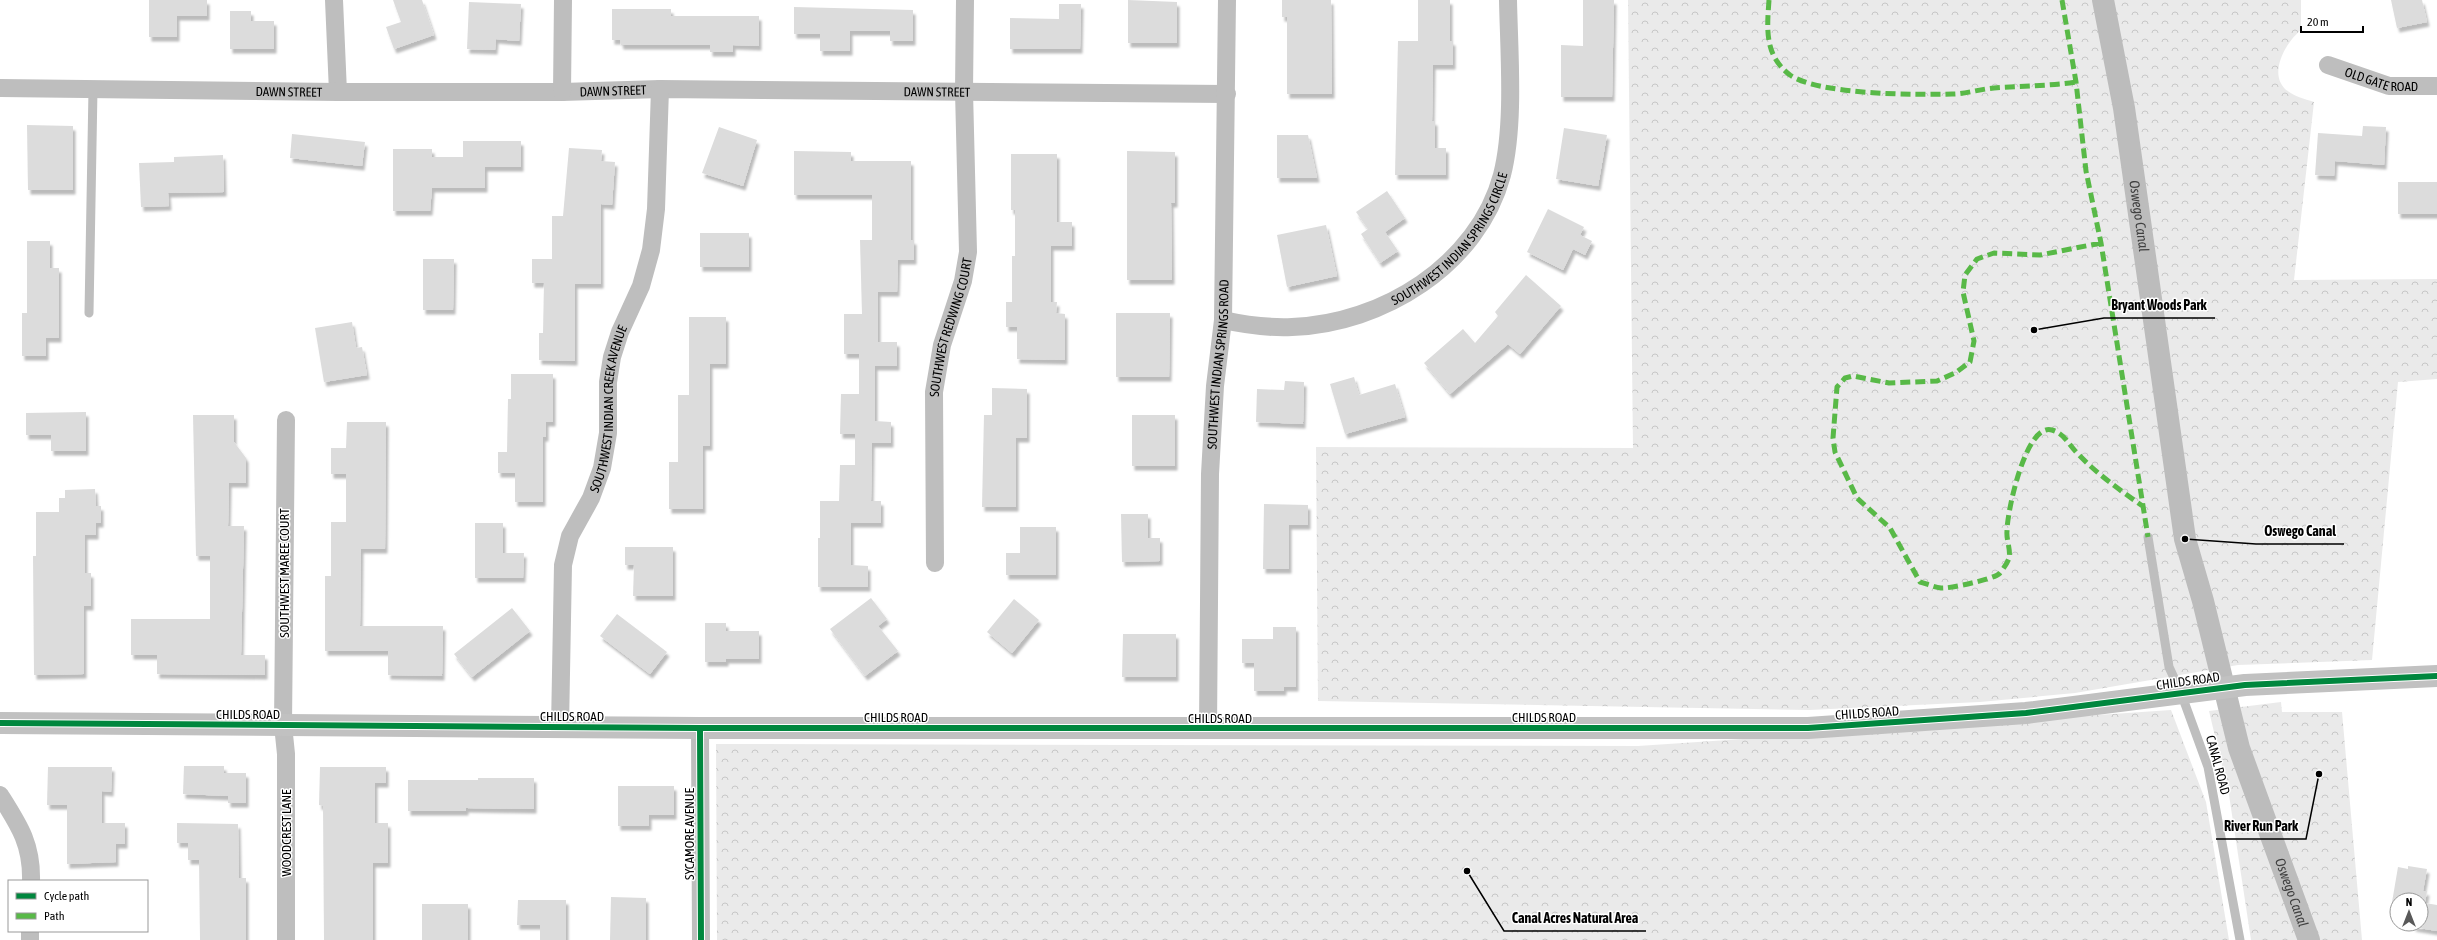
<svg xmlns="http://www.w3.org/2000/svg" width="2437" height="940" font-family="'Asap Condensed',sans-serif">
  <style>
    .forest { fill: url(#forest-crowns) }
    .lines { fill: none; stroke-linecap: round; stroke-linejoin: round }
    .canal { stroke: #bcbcbc; stroke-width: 22 }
    .building { fill: #dcdcdc; filter: url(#shadow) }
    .lane { stroke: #bebebe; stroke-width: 9 }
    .street { stroke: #bebebe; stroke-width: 18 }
    .secondary { stroke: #c1c1c1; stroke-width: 22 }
    .quiet { stroke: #58b947; stroke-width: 5; stroke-dasharray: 10 5; stroke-linecap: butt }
    .cycleway-casing { stroke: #fff; stroke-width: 8 }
    .cycleway { stroke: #00873e; stroke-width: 6 }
    .labels { text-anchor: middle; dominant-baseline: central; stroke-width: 3; stroke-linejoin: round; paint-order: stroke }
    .street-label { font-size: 13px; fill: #000; stroke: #fff }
    .water-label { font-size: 14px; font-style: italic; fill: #404040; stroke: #fff }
    .leader { fill: none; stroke: #000; stroke-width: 1.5 }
    .callout-dot { fill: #000; stroke: #fff; stroke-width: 1.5 }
    .callout-label { font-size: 14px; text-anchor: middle; font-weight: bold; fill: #000; stroke: #fff; stroke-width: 3; stroke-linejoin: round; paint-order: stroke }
  </style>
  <defs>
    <pattern id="forest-crowns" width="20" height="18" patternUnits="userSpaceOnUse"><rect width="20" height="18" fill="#eaeaea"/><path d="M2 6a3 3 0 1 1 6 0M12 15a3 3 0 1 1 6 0" fill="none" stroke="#c7c7c7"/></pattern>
    <filter id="shadow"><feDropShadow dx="2.5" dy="4.5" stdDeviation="1" flood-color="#0004"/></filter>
  </defs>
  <rect width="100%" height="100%" fill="#fff"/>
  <path class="forest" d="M1628 0H2301V30C2287 41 2268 72 2285 89 2293 96 2304 99 2314 102L2294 280 2437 279V379L2398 382 2372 660 2238 665 2075 693 1980 702 1809 710 1318 701 1316 447 1633 448Z
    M2281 702 2282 712H2342L2362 940H2251L2229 795 2209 711Z
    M2171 710 2206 802 2229 940H717L716 744 1638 746Z"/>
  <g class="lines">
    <path class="canal" id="s1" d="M2103 0 2124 108 2185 539 2203 601 2239 748 2309 940"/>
  </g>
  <path class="building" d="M149 0H207V16H177V37H149Z
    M393 0H422L434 35 394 49 386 27 401 22Z
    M1128 0 1177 2V43H1128Z
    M1282 0H1331L1332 94H1287V17H1282Z
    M1418 0H1450V41H1453V65H1433L1432 121H1435V148H1446V175H1395L1398 41H1418Z
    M1583 0H1614L1612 97H1561V45L1583 46Z
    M2391 0H2422L2427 22 2397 28Z
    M469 2 521 4 519 41 496 39 495 50 467 49Z
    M1059 4H1081L1080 49H1010V18L1059 19Z
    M794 7 913 10V41H890V31H850V51H820V34H794Z
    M612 9H671V16H759V46L733 45V52H710V45H621L620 40H612Z
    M230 11H251V21H274V49H230Z
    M27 125 73 126V190H28Z
    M2363 126 2386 127 2384 165 2335 161 2334 176 2315 175 2318 133 2362 136Z
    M719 127 757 140 743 186 702 173Z
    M1564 128 1607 135 1598 186 1556 179Z
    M292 134 365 142 362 166 290 158Z
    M1277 135H1308L1317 178H1277Z
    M463 141H521V167H485V188H432L430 211H393V149H432V157H463Z
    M569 148 602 150 601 161 615 162 612 205 601 204V284H575V361L539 360V333H543L544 283H532V259H552V216H563Z
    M794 151 851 152V161H911V240H914V260H898L897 292H878V342H897V366H875V421L891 422V443H872L871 501H881V523H851V565L868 566V587H818V538H820V501H839L840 465H855V434H840L841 394H859V354H844V314H862L860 240H872V195H794Z
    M1127 151 1175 152V203H1171L1172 280H1127Z
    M1011 154H1057V222H1072V246H1051V302H1057L1056 313 1065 314V360L1017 359V327H1006V302H1012V256H1015V210H1011Z
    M223 155 224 192 168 193 169 206 141 207 139 163 174 162V157Z
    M2398 182H2437V214H2398Z
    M1387 191 1405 218 1385 232 1398 251 1380 263 1361 234 1368 229 1356 212Z
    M1548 209 1584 227 1580 235 1592 241 1585 255 1573 249 1563 270 1527 252Z
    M1326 225 1337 276 1287 287 1277 235Z
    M700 233H749V267H700Z
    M27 241H50V268H59V338H46V356H22V313H27Z
    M423 259H454L453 310H423Z
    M1526 275 1561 306 1520 354 1508 344 1450 394 1424 363 1463 329 1475 343 1498 316 1495 312Z
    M1116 313H1170L1169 377H1116Z
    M689 317H726V364H710V446H703V509H669V462H678V395H689Z
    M352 322 356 348 362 347 367 375 324 382 315 328Z
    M511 374H553V422H546V437H543V502H515V473H498V452H507L508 399H511Z
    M1354 377 1359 395 1395 384 1405 417 1345 434 1330 384Z
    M1285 381 1304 382 1303 424 1256 422 1257 389 1284 390Z
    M992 388 1027 389V438H1016V507H982L984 415H992Z
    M86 412V451H51V435H26V413Z
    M193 415H234V442L246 458V483H229L228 526H244L241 655H265V675L157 674V655H131V619H210V556H196Z
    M1132 415H1175V466H1132Z
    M347 422H386L385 549H361L360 626H443L442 676 388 675V651H325V576H331V522H346V474H331V448H346Z
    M95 489 96 506H101V523H96V535H85V573H91V606H84V674L34 675 33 556H36V512H59V498H65V490Z
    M1264 504 1308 505V525H1289V569H1263Z
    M1121 514H1148V538H1160V561L1122 562Z
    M475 523H503V553H524L523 578H475Z
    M1020 527H1056V575H1006V553H1020Z
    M625 547H673V596H633L634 565H625Z
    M871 598 887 619 878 626 898 651 865 676 830 629Z
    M1014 599 1039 620 1012 653 987 632Z
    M512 608 530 631 472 677 454 654Z
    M617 614 667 652 650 674 600 636Z
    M705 623H726V631H759V659H726V662H705Z
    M1273 627H1296V687H1284V691H1254V663H1242V639H1273Z
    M1123 634H1176V677H1122Z
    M184 766H224V773H246V803H228V796L183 794Z
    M48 767H112L111 792 102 791V823H125V844H116V862L67 864V805H47Z
    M320 767H386V783H375V823H388V863H373V940H324L323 806 319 805Z
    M478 778H534V809L466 808V811H408V780H478Z
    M618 786H674V815H649V826H618Z
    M177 823 238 824 239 878H246V940H200L199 860H188V843H177Z
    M2408 866 2427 869 2423 891H2427L2425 903 2437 905V931L2413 927 2414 924H2421V900H2397V916L2390 914 2398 867 2408 869Z
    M611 897 646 898V940H610Z
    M518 900H566V940H540V925H517Z
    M422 904H468V940H422Z"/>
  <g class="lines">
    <path class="lane" d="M89 313 93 89
      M2148 537 2169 667 2181 693 2208 767 2240 940"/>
    <g class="street">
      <path d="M334 0 338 92"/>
      <path id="s2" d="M2328 65 2389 86H2437"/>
      <path id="s3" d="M0 88 338 92H562L660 89 1227 94"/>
      <path d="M562 92 563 0"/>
      <path id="s4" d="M1223 320C1246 325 1269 328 1292 327 1382 324 1478 265 1502 175 1515 124 1509 53 1508 0"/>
      <path d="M286 420 283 725 286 754V940"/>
      <path id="s5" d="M935 563 934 392 942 345 963 281 968 252 964 91 965 0"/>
      <path id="s6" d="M560 727 563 565 570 536 591 498 602 468 608 433V382L612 357 620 332 641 286 651 250 656 209 660 89"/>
      <path d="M700 728 701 940"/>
      <path id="s7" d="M1208 729 1210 474 1215 386 1223 320 1227 0"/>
      <path d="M0 795C19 825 32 844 31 881"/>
      <path d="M30 940V931"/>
    </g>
    <path class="secondary" d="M0 723 700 728H1808L2026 713 2245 685 2437 676"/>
    <path class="quiet" d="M1769 0C1767 29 1764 55 1790 75 1819 95 1915 95 1952 94 1966 94 1980 89 1994 88 2021 86 2048 86 2076 82
      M2062 0 2076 82 2086 171 2101 243 2148 537
      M2101 243 2040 255 1994 253 1977 259 1965 275 1963 292 1974 341 1970 362 1955 373 1937 381 1889 383 1853 376 1845 378 1837 387 1833 438 1835 452 1857 498 1890 528 1920 582C1927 584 1934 587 1941 588 1949 589 1993 579 1999 574 2002 571 2008 562 2009 558 2011 550 2006 539 2007 531 2007 512 2026 422 2052 430 2065 434 2068 444 2078 454 2097 474 2121 491 2144 507"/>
    <defs>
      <path id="cycleway" d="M0 723 700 728H1808L2026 713 2245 685 2437 676
        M700 728 701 940"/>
    </defs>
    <use href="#cycleway" class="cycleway-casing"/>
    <use href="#cycleway" class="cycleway"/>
  </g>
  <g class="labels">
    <g class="street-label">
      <text stroke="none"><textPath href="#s2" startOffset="56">OLD GATE ROAD</textPath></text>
      <text stroke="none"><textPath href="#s3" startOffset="613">DAWN STREET</textPath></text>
      <text stroke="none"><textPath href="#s3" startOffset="289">DAWN STREET</textPath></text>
      <text stroke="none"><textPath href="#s3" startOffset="937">DAWN STREET</textPath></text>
      <text stroke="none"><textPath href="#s4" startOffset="261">SOUTHWEST INDIAN SPRINGS CIRCLE</textPath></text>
      <text stroke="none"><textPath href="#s5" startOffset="238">SOUTHWEST REDWING COURT</textPath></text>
      <text stroke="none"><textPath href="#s7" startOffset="365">SOUTHWEST INDIAN SPRINGS ROAD</textPath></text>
      <text stroke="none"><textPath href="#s6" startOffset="327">SOUTHWEST INDIAN CREEK AVENUE</textPath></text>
      <text transform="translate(284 573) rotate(-90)">SOUTHWEST MAREE COURT</text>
      <text transform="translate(2188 681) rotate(-8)">CHILDS ROAD</text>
      <text transform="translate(1867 713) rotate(-4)">CHILDS ROAD</text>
      <text x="248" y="714">CHILDS ROAD</text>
      <text x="572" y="716">CHILDS ROAD</text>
      <text x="896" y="717">CHILDS ROAD</text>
      <text x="1544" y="717">CHILDS ROAD</text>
      <text x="1220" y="718">CHILDS ROAD</text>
      <text transform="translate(2218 765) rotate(75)">CANAL ROAD</text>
      <text transform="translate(286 833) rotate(-90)">WOODCREST LANE</text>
      <text transform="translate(689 834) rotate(-90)">SYCAMORE AVENUE</text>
    </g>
    <g class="water-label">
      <text stroke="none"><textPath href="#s1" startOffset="219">Oswego Canal</textPath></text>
      <text stroke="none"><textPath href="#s1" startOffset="915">Oswego Canal</textPath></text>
    </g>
  </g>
  <path class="leader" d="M2034 330L2104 318H2215M2185 539L2256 544H2344M2319 774L2306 839H2216M1467 871L1504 931H1646"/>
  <g class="callout-dot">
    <circle cx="2034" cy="330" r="4"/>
    <circle cx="2185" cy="539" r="4"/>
    <circle cx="2319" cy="774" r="4"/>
    <circle cx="1467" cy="871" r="4"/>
  </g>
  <g class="callout-label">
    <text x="2159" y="310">Bryant Woods Park</text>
    <text x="2300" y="536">Oswego Canal</text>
    <text x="2261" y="831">River Run Park</text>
    <text x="1575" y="923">Canal Acres Natural Area</text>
  </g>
  <rect x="8" y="880" width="140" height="52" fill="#ffffff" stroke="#999999"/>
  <rect x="16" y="893" width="20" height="6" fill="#00873e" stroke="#999999"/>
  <text x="44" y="900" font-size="12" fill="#000000">Cycle path</text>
  <rect x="16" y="913" width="20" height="6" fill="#58b947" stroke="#999999"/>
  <text x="44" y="920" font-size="12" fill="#000000">Path</text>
  <g transform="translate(2409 912)"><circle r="19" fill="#ffffff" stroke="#999999"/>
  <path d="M0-3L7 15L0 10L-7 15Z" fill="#595959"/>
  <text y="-6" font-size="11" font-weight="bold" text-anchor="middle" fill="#000000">N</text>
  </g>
  <path d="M2301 26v6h62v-6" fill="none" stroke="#000000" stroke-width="2"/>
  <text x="2307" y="26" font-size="12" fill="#000000" stroke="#ffffff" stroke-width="3" paint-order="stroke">20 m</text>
</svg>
